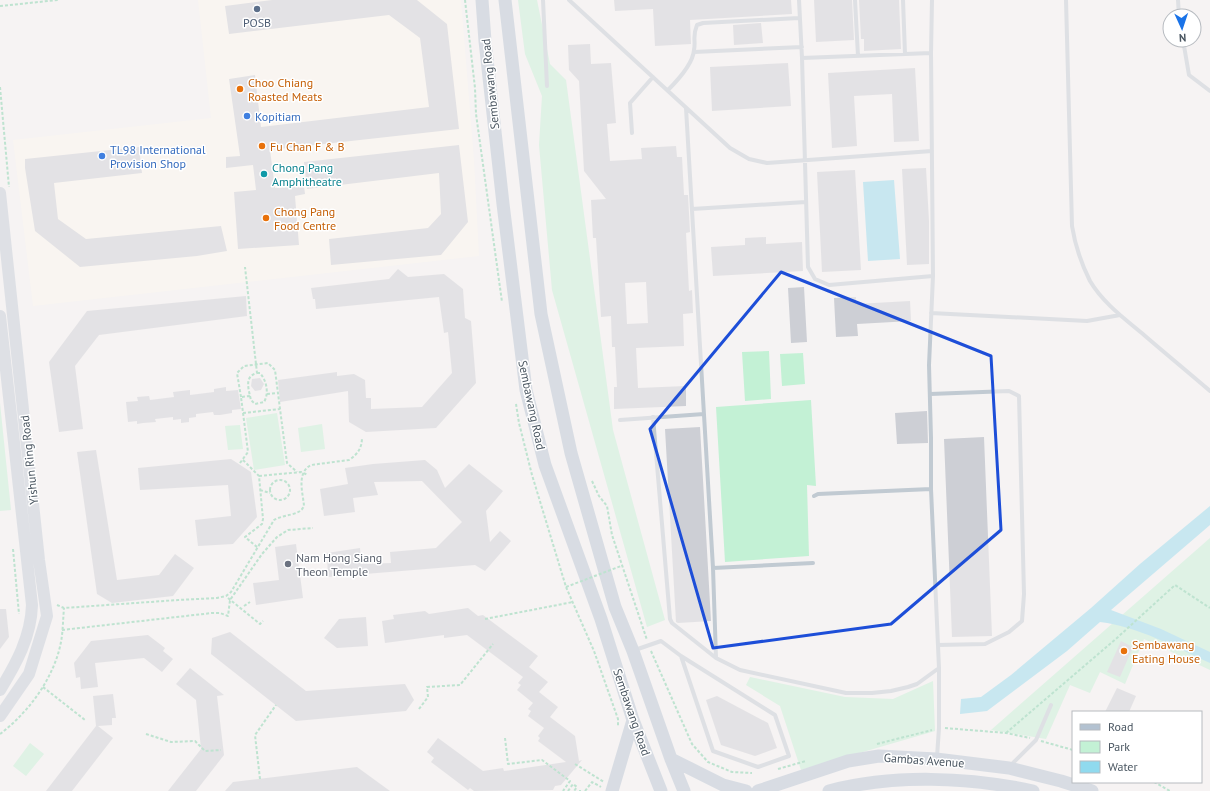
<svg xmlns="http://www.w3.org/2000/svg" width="1210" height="791" font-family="'PT Sans',sans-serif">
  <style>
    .commercial { fill: #fdf9ef }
    .green { fill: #c3f1d5 }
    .water { fill: #90daee }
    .building { fill: #cdcfd5; fill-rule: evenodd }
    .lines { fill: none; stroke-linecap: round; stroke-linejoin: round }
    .path { stroke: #7ad0a6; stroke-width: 2; stroke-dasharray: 3 2; stroke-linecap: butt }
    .lane { stroke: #c1cad2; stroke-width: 4 }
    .secondary { stroke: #c1cbd6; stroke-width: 12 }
    .primary { stroke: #b3c2d1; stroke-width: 13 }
    .path-bridge { stroke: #7ad0a6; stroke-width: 2; stroke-dasharray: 3 2; stroke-linecap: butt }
    .marked { fill: none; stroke: #1d4ed8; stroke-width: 3; stroke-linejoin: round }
    .service-dot { fill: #5c6f8a; stroke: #fff; stroke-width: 1.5 }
    .food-dot { fill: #e8710a; stroke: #fff; stroke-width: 1.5 }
    .shop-dot { fill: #3f7fe0; stroke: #fff; stroke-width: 1.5 }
    .culture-dot { fill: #0f9aa8; stroke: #fff; stroke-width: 1.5 }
    .worship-dot { fill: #6b7280; stroke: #fff; stroke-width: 1.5 }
    .labels { text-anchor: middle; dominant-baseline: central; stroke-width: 3; stroke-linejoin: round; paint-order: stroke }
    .service-label { font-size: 12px; fill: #4e5e75; stroke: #fff }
    .food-label { font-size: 12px; fill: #c56008; stroke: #fff; text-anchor: start }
    .street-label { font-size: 12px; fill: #4a5661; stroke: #fff }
    .shop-label { font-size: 12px; fill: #366cbe; stroke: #fff; text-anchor: start }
    .culture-label { font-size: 12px; fill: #0d838f; stroke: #fff; text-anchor: start }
    .worship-label { font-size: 12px; fill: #5b616d; stroke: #fff; text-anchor: start }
  </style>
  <rect width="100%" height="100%" fill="#f5f3f3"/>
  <path class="commercial" d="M198 0H461L474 160 479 256 33 306 13 140 211 118Z"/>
  <path class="green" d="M518 0H537L550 64 566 80 613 430 665 620 647 627 552 290 539 145 542 96 525 54Z
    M769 351 771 399 745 401 742 352Z
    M803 353 805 384 782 386 780 354Z
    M811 400 816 486 807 485 809 556 725 562 716 407Z
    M0 403 11 510 0 511Z
    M277 413 285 465 254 470 246 418Z
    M322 424 325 449 301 452 298 428Z
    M240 425 243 449 228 450 225 426Z
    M1210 538V670L1144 639 1125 684 1100 672 1090 693 1070 685 1046 739 991 730Z
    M750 677 845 697 893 699 933 681 935 731 801 770 780 706 746 685Z
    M30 743 44 754 26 776 13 766Z"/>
  <path class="water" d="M894 180 900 259 868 261 863 182Z
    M1210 506V525L1111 610 1161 629 1210 652V663C1175 647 1139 627 1100 622L1067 651 987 711 960 714 961 699 981 697 1011 675 1091 608 1140 564Z"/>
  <path class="building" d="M272 0H417L447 24 459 129 270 150 275 188 304 186 305 194 295 196 299 245 238 249 234 192 256 190 253 165 226 168V157L240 156 229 79 255 75 261 127 429 107 420 38 389 15 229 34 225 6Z
    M614 0H791L792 14 690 20 691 44 655 46 653 9 615 11Z
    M814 0H852L854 40 816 42Z
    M859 0H899L901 49 864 51V39H861Z
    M761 23 763 43 734 45 733 25Z
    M590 44 591 64 611 63 616 123 607 124 610 161 642 159 641 148 676 146 677 157H682L684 195H688L690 232 686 233 689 291 692 290 693 313 683 314 684 346 636 348 638 388 686 386V406L614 409V387H617L615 347H612L611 316 601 317 596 238H593L591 200 606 199 584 171 579 81 569 70 568 45ZM646 282 648 323 627 324 625 283Z
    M788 63 791 106 712 111 710 67Z
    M915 68 919 141 894 142 892 94 854 96 857 146 832 148 828 73Z
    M459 145 468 222 441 255 331 265 329 239 428 228 441 214 439 173 307 189 304 162Z
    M139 147 142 173 54 183 58 219 86 239 221 226 227 251 197 256 80 267 35 231 25 168V159Z
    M926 168 929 221V264L907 265 902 169Z
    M855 170 861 270 822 272 817 172Z
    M766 237V244L802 242 803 271 713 276 711 247 745 245V238Z
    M398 269 408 277 444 274 463 289 465 318 471 321 476 383 436 428 366 432 349 422 348 391 280 402 278 380 337 372V376L354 374 365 380 366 398H371V409L422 407 452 373 448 332 444 333 439 297 316 309 315 299H313L311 288 389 279Z
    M804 287 807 342 791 343 788 288Z
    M246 296 247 316 99 335 75 366 83 429 59 432 49 362 87 311Z
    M856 297V304L910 301 911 321 857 324 858 336 836 337 834 298Z
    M260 378 264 384 261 390 255 391 251 386 252 379Z
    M226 387V391L238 390 241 409 232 410V413L220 415H214L213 412 196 414V417L189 418V422L181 423V419L173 420V417L155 419 156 422 143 423 137 424V421L128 422 126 402 138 401 137 397 149 396 150 400 174 397 173 392 190 390V395L214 392V389Z
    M927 411 928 443 897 444 895 413Z
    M700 427 711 621 678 623 676 622 665 429Z
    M984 437 992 636 952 637 944 439Z
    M96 450 117 580 159 575 175 554 194 568 173 596 112 603 97 594 77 452Z
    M231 459 251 472 257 517 233 544 198 546 195 520 231 516 228 485 140 490 138 468Z
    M425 460 437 470 445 488 469 464 503 491 486 511 490 542 500 531 511 541 485 571 475 565 328 577 327 553 360 548 361 564 391 563 390 552 436 548 462 522 422 481 374 482 378 495 353 498 355 512 324 516 320 489 348 484 345 468 373 464Z
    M296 544 303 598 256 605 253 583 279 580 275 547Z
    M468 608 478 616 483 615 538 656 529 667 548 682 539 692 558 707 550 717 575 736 579 761 582 760 561 785 555 786 553 790 474 791 470 788 468 790 431 762 434 758 427 752 438 738 483 771 503 768 504 771 566 762 538 741 540 738 538 736 544 728 528 716 531 711 528 709 533 703 517 690 521 685 518 683 523 677 467 635 444 638V635L385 643 382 621 394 619 393 615 425 611 429 614Z
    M0 609H6L9 637 0 649Z
    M366 617 368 646 337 648 324 638 339 619Z
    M230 632 306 691 405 684 414 700 406 711 296 721 211 654 212 638Z
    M148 635 165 648 163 651 173 659 162 672 144 658 95 663 98 687 81 689 80 677 76 678 74 663 91 641Z
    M1121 641 1133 647 1120 677 1107 672Z
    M190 668 224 695 217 696 224 755 196 791H168L201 749 196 700 176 684Z
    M1117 688 1136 696 1129 712H1105Z
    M113 694 116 718H112V725L98 726 113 738 72 791H46L96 726 93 696Z
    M717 696 768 723 777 748 755 756 721 745 706 700Z
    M357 767 390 791H225L233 782Z"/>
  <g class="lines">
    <path class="path" d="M465 0 475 88 476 114 502 302
      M0 6 58 0
      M0 87 9 187
      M267 394 278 393
      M250 396 251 400 255 404 264 402C269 394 267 381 260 373H257
      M241 397 237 373 244 366 268 363 275 370 287 463 297 472
      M516 404 519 423 532 475 566 587 594 651 618 719V727
      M243 413 280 409
      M243 460 259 476 263 519 262 524 245 537 257 547
      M240 463 248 452 241 397 250 396C248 387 245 376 257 373L245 267
      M259 476 301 472 308 475
      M270 490a10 10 0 1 1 20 0a10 10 0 1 1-20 0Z
      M592 481 599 496 607 506 612 535 647 640
      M260 490 270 493
      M13 549 19 614
      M228 598 260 624 263 621
      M57 605 64 608 178 600 217 598 226 596 231 592 274 520C284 514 300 516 304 506 303 493 296 473 311 465L349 460C358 454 362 448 362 437
      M244 606 250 602
      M485 619 573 602
      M62 630 212 613H220L228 616 230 600 262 554 277 537 288 530 313 528
      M651 651 692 744 708 762 732 772 752 773
      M43 687 85 720
      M419 709 428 697 427 687 460 685 493 644
      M945 728 1006 733 1030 738
      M1006 733 1118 637 1175 585 1210 608
      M0 734C29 712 54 678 61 642 63 631 63 619 64 608
      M146 734 171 742 195 741 205 751 221 750
      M505 738 508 764 542 760 570 781 563 791
      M1041 741 1073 750
      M877 744 932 730
      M575 764 604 782
      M778 769 806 761
      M260 779 255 735 276 705
      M1154 782 1170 791
      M568 791 573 784 577 787 574 791
      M579 791H581
      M585 791 592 782 601 787"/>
    <path class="lane" d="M543 0 547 86
      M569 0 730 148 749 159 767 163 932 151
      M799 0 802 58 808 267 815 279 829 285 933 276
      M855 0 858 56
      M903 0 905 54
      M932 0 931 53 933 276 929 365 931 438V489L939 668V728L937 757
      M1066 0 1072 226C1075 245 1081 263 1090 281 1103 303 1125 319 1144 335 1166 354 1188 372 1210 391
      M1178 0 1179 16
      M1183 40 1189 75 1210 91
      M694 52 802 47
      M802 58 931 53
      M668 90C677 81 693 64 694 50 696 40 692 37 697 25L703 23 799 18
      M686 108 713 568 716 658
      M632 133 630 103 653 77
      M692 209 806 202
      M931 313 1087 321 1120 315
      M930 394 1009 391 1019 396 1024 594 1022 621 1009 632 985 644 938 645
      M653 417 670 619 672 623 716 658 740 670 846 693H872L891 691 908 687 917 684 939 668
      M620 420 704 414
      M814 496 818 494 931 489
      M713 568 813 563
      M635 650 661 641 681 656 775 715 789 756 758 767 713 751 681 656
      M1011 765 1036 740 1051 705"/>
    <path class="secondary" d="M0 193 39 560 47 616 29 674 0 716
      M0 316 32 605C31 637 16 664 0 690"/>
    <path class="primary" d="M482 0 485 41 503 204 526 390 545 465 601 619 633 720 661 791
      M505 0 541 314 571 453 615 607 633 651 671 759 684 791
      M671 759 723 785 746 791
      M612 791 633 720
      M758 791 848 761 879 756 936 759 1009 768 1061 781 1092 791
      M829 791C893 774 969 777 1033 791"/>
    <path class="path-bridge" d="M566 587 621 566"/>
  </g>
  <path d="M0 0H1210V791H0ZM781 272 991 356 1001 530 891 624 713 648 650 429Z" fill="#f5f3f3" fill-opacity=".55" fill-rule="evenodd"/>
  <path class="marked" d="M781 272 991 356 1001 530 891 624 713 648 650 429Z"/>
  <circle class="service-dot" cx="257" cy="9" r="4"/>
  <g class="food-dot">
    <circle cx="240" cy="89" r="4"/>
    <circle cx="262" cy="146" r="4"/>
    <circle cx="266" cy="218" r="4"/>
    <circle cx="1124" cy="651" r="4"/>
  </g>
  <g class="shop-dot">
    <circle cx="247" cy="116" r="4"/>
    <circle cx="102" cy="156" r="4"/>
  </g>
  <circle class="culture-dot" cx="264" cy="174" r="4"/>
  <circle class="worship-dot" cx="288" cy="564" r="4"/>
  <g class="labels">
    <g class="service-label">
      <text x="257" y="22">POSB</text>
    </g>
    <g class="food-label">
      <text x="248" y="82">Choo Chiang<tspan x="248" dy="14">Roasted Meats</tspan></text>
      <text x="270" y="146">Fu Chan F &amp; B</text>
      <text x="274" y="211">Chong Pang<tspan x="274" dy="14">Food Centre</tspan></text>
      <text x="1132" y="644">Sembawang<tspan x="1132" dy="14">Eating House</tspan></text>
    </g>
    <g class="street-label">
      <text transform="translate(490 84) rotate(-96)">Sembawang Road</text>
      <text transform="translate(532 405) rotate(78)">Sembawang Road</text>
      <text transform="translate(29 460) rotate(-96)">Yishun Ring Road</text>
      <text transform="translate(632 712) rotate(71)">Sembawang Road</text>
      <text transform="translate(924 760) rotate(4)">Gambas Avenue</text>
    </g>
    <g class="shop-label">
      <text x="255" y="116">Kopitiam</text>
      <text x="110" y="149">TL98 International<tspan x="110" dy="14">Provision Shop</tspan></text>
    </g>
    <g class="culture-label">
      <text x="272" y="167">Chong Pang<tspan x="272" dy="14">Amphitheatre</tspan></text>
    </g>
    <g class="worship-label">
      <text x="296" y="557">Nam Hong Siang<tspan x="296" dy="14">Theon Temple</tspan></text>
    </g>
  </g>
  <rect x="1072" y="711" width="130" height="72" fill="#ffffff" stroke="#b7bbc0"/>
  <rect x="1080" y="724" width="20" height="6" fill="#b3c2d1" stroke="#b7bbc0"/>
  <text x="1108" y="731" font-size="12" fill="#4a5661">Road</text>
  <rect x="1080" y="741" width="20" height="12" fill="#c3f1d5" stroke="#b7bbc0"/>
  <text x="1108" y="751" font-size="12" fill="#4a5661">Park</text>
  <rect x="1080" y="761" width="20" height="12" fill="#90daee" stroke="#b7bbc0"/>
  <text x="1108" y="771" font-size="12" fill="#4a5661">Water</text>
  <g transform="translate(1182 28) rotate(177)"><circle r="19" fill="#ffffff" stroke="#b7bbc0"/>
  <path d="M0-3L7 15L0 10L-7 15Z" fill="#1a73e8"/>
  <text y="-6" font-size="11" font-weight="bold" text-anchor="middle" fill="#4a5661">N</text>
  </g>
</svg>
